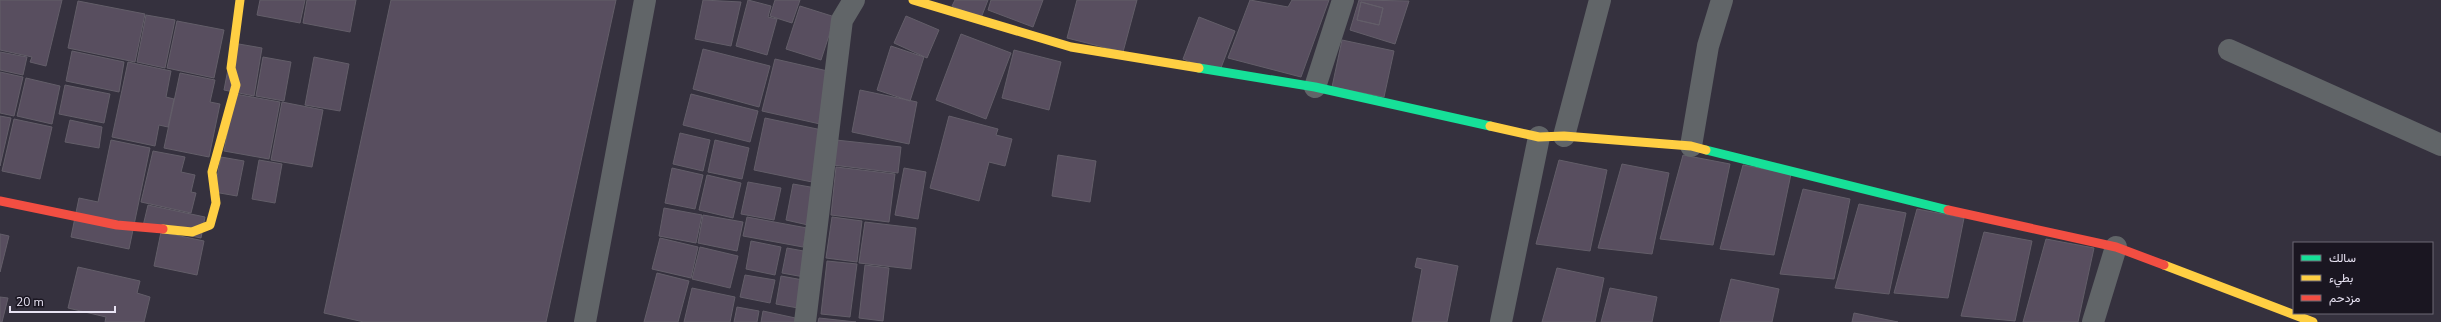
<svg xmlns="http://www.w3.org/2000/svg" width="2441" height="322" font-family="'Nunito Sans',Vazirmatn,sans-serif">
  <style>
    .building { fill: #584e5f; stroke: #635e69; fill-rule: evenodd }
    .lines { fill: none; stroke-linecap: round; stroke-linejoin: round }
    .street { stroke: #616568; stroke-width: 22 }
    .fast { stroke: #16e098; stroke-width: 9 }
    .slow { stroke: #ffcf43; stroke-width: 9 }
    .jam { stroke: #f24e42; stroke-width: 9 }
  </style>
  <rect width="100%" height="100%" fill="#35313e"/>
  <path class="building" d="M0 0H62L46 66 30 62 32 57 0 50Z
    M260 0H305L300 23 257 15Z
    M307 0H356L350 32 303 23Z
    M391 0H616L546 322H364L324 313Z
    M703 0 741 2 731 46 695 39Z
    M748 0 771 6 768 17 777 19 767 55 736 46Z
    M775 0H800L792 23 770 16Z
    M955 0H988L981 18 952 6Z
    M991 0H1043L1033 27 988 10Z
    M1077 0H1137L1123 52 1067 38Z
    M1250 0 1288 7 1292 0H1329L1301 77 1228 58Z
    M1359 0 1409 1 1395 44 1350 30ZM1361 2 1383 8 1379 25 1357 20Z
    M78 1 145 14 135 62 68 48Z
    M1361 2 1383 8 1379 25 1357 20Z
    M800 6 835 17 821 60 786 49Z
    M146 15 175 20 165 68 137 62Z
    M906 16 939 30 927 58 894 43Z
    M1199 17 1235 31 1219 73 1183 59Z
    M177 21 224 30 214 78 167 68Z
    M961 34 1011 53 986 119 936 100Z
    M1342 40 1394 51 1384 97 1332 87Z
    M233 43 262 48 254 96 224 90Z
    M891 46 924 57 910 101 877 90Z
    M703 49 770 66 759 107 693 89Z
    M1014 50 1061 62 1049 110 1002 98Z
    M72 51 124 62 119 92 66 81Z
    M0 52 27 57 23 75 0 70Z
    M263 57 291 62 284 101 256 96Z
    M314 57 349 64 340 111 305 105Z
    M775 59 832 72 820 124 762 111Z
    M128 62 171 71 166 97 174 99 168 127 159 125 155 146 112 137Z
    M0 72 23 77 14 116 0 113Z
    M180 73 215 80 210 102 220 104 209 157 164 148Z
    M26 78 60 86 52 124 17 116Z
    M65 85 110 94 104 123 59 114Z
    M860 90 917 102 909 144 852 132Z
    M235 94 280 102 269 159 224 151Z
    M691 94 758 111 750 142 683 125Z
    M282 102 323 110 312 167 271 160Z
    M0 116 11 118 0 166Z
    M949 116 998 129 996 135 1012 139 1005 166 989 162 979 201 930 188Z
    M765 118 822 130 812 182 754 170Z
    M14 119 52 127 40 179 2 171Z
    M70 120 102 127 99 148 65 142Z
    M680 133 710 140 703 171 673 164Z
    M111 140 150 148 129 249 71 237 79 198 98 202Z
    M715 140 749 148 742 179 708 172Z
    M836 140 901 147 898 173 833 165Z
    M153 151 185 157 181 172 195 175 191 192 196 193 191 213 141 202Z
    M1058 155 1096 161 1090 202 1052 196Z
    M1683 155 1730 164 1713 245 1660 239Z
    M221 157 244 161 237 196 214 192Z
    M259 160 282 164 275 203 252 199Z
    M1559 160 1607 170 1590 251 1536 244Z
    M1622 164 1669 173 1652 254 1598 248Z
    M1743 165 1791 174 1774 255 1720 249Z
    M836 167 895 174 889 222 831 215Z
    M672 168 703 175 695 209 665 203Z
    M904 168 926 172 918 219 895 215Z
    M707 175 741 183 733 218 699 210Z
    M748 182 781 188 774 220 741 214Z
    M793 184 816 188 808 225 786 220Z
    M1803 189 1850 199 1834 279 1780 274Z
    M1859 204 1906 213 1889 294 1835 288Z
    M148 205 205 217 201 238 143 226Z
    M664 208 702 215 696 243 659 236Z
    M1917 209 1964 218 1948 298 1894 293Z
    M703 215 743 222 737 251 698 243Z
    M747 217 807 228 803 247 743 236Z
    M832 217 862 221 857 262 826 258Z
    M865 222 916 228 911 269 859 263Z
    M161 232 204 241 197 275 154 266Z
    M1984 232 2032 241 2015 321 1961 316Z
    M0 234 9 236 0 272Z
    M660 238 698 247 691 278 652 269Z
    M2046 239 2094 248 2078 322H2023Z
    M751 241 781 247 775 275 746 269Z
    M700 247 738 256 730 288 692 279Z
    M787 248 809 252 804 277 782 273Z
    M1417 258 1458 266 1447 322H1412L1422 269 1415 267Z
    M827 261 857 264 850 317 821 314Z
    M865 265 889 268 883 321 859 318Z
    M78 267 140 281 137 293 150 297 144 322H105L106 317 68 308Z
    M1557 268 1604 278 1595 322H1542Z
    M657 273 689 281 678 322H644Z
    M745 275 775 280 770 303 740 297Z
    M781 276 803 280 798 308 776 304Z
    M1731 279 1779 289 1772 322H1720Z
    M692 288 735 297 730 322H684Z
    M1610 288 1657 297 1652 322H1601Z
    M0 297 8 298 2 322H0Z
    M737 307 759 311 757 322H734Z
    M763 311 800 319 799 322H761Z
    M1854 313 1898 322H1852Z
    M819 318 856 322H818Z"/>
  <g class="lines">
    <path class="street" d="M2229 50 2441 145
      M1315 87 1343 0
      M1564 136 1600 0
      M1691 146 1708 46 1722 0
      M585 322 645 0
      M805 322 842 20 854 0
      M1501 322 1539 137
      M2093 322 2116 247"/>
    <path class="fast" d="M1199 68 1315 87 1490 126
      M1706 150 1948 210"/>
    <path class="slow" d="M913 0 1071 47 1199 68
      M1490 126 1539 137 1564 136 1691 146 1706 150
      M163 229 192 232 210 225 216 203 212 172 236 85 231 68 240 0
      M2164 265 2313 322"/>
    <path class="jam" d="M0 201 117 225 163 229
      M1948 210 2116 247 2164 265"/>
  </g>
  <rect x="2293" y="242" width="140" height="72" fill="#1a1621" stroke="#6c6875"/>
  <rect x="2301" y="255" width="20" height="6" fill="#16e098" stroke="#6c6875"/>
  <text x="2329" y="262" font-size="12" fill="#e8e3f3">سالك</text>
  <rect x="2301" y="275" width="20" height="6" fill="#ffcf43" stroke="#6c6875"/>
  <text x="2329" y="282" font-size="12" fill="#e8e3f3">بطيء</text>
  <rect x="2301" y="295" width="20" height="6" fill="#f24e42" stroke="#6c6875"/>
  <text x="2329" y="302" font-size="12" fill="#e8e3f3">مزدحم</text>
  <path d="M10 306v6h105v-6" fill="none" stroke="#e8e3f3" stroke-width="2"/>
  <text x="16" y="306" font-size="12" fill="#e8e3f3" stroke="#1a1621" stroke-width="3" paint-order="stroke">20 m</text>
</svg>
